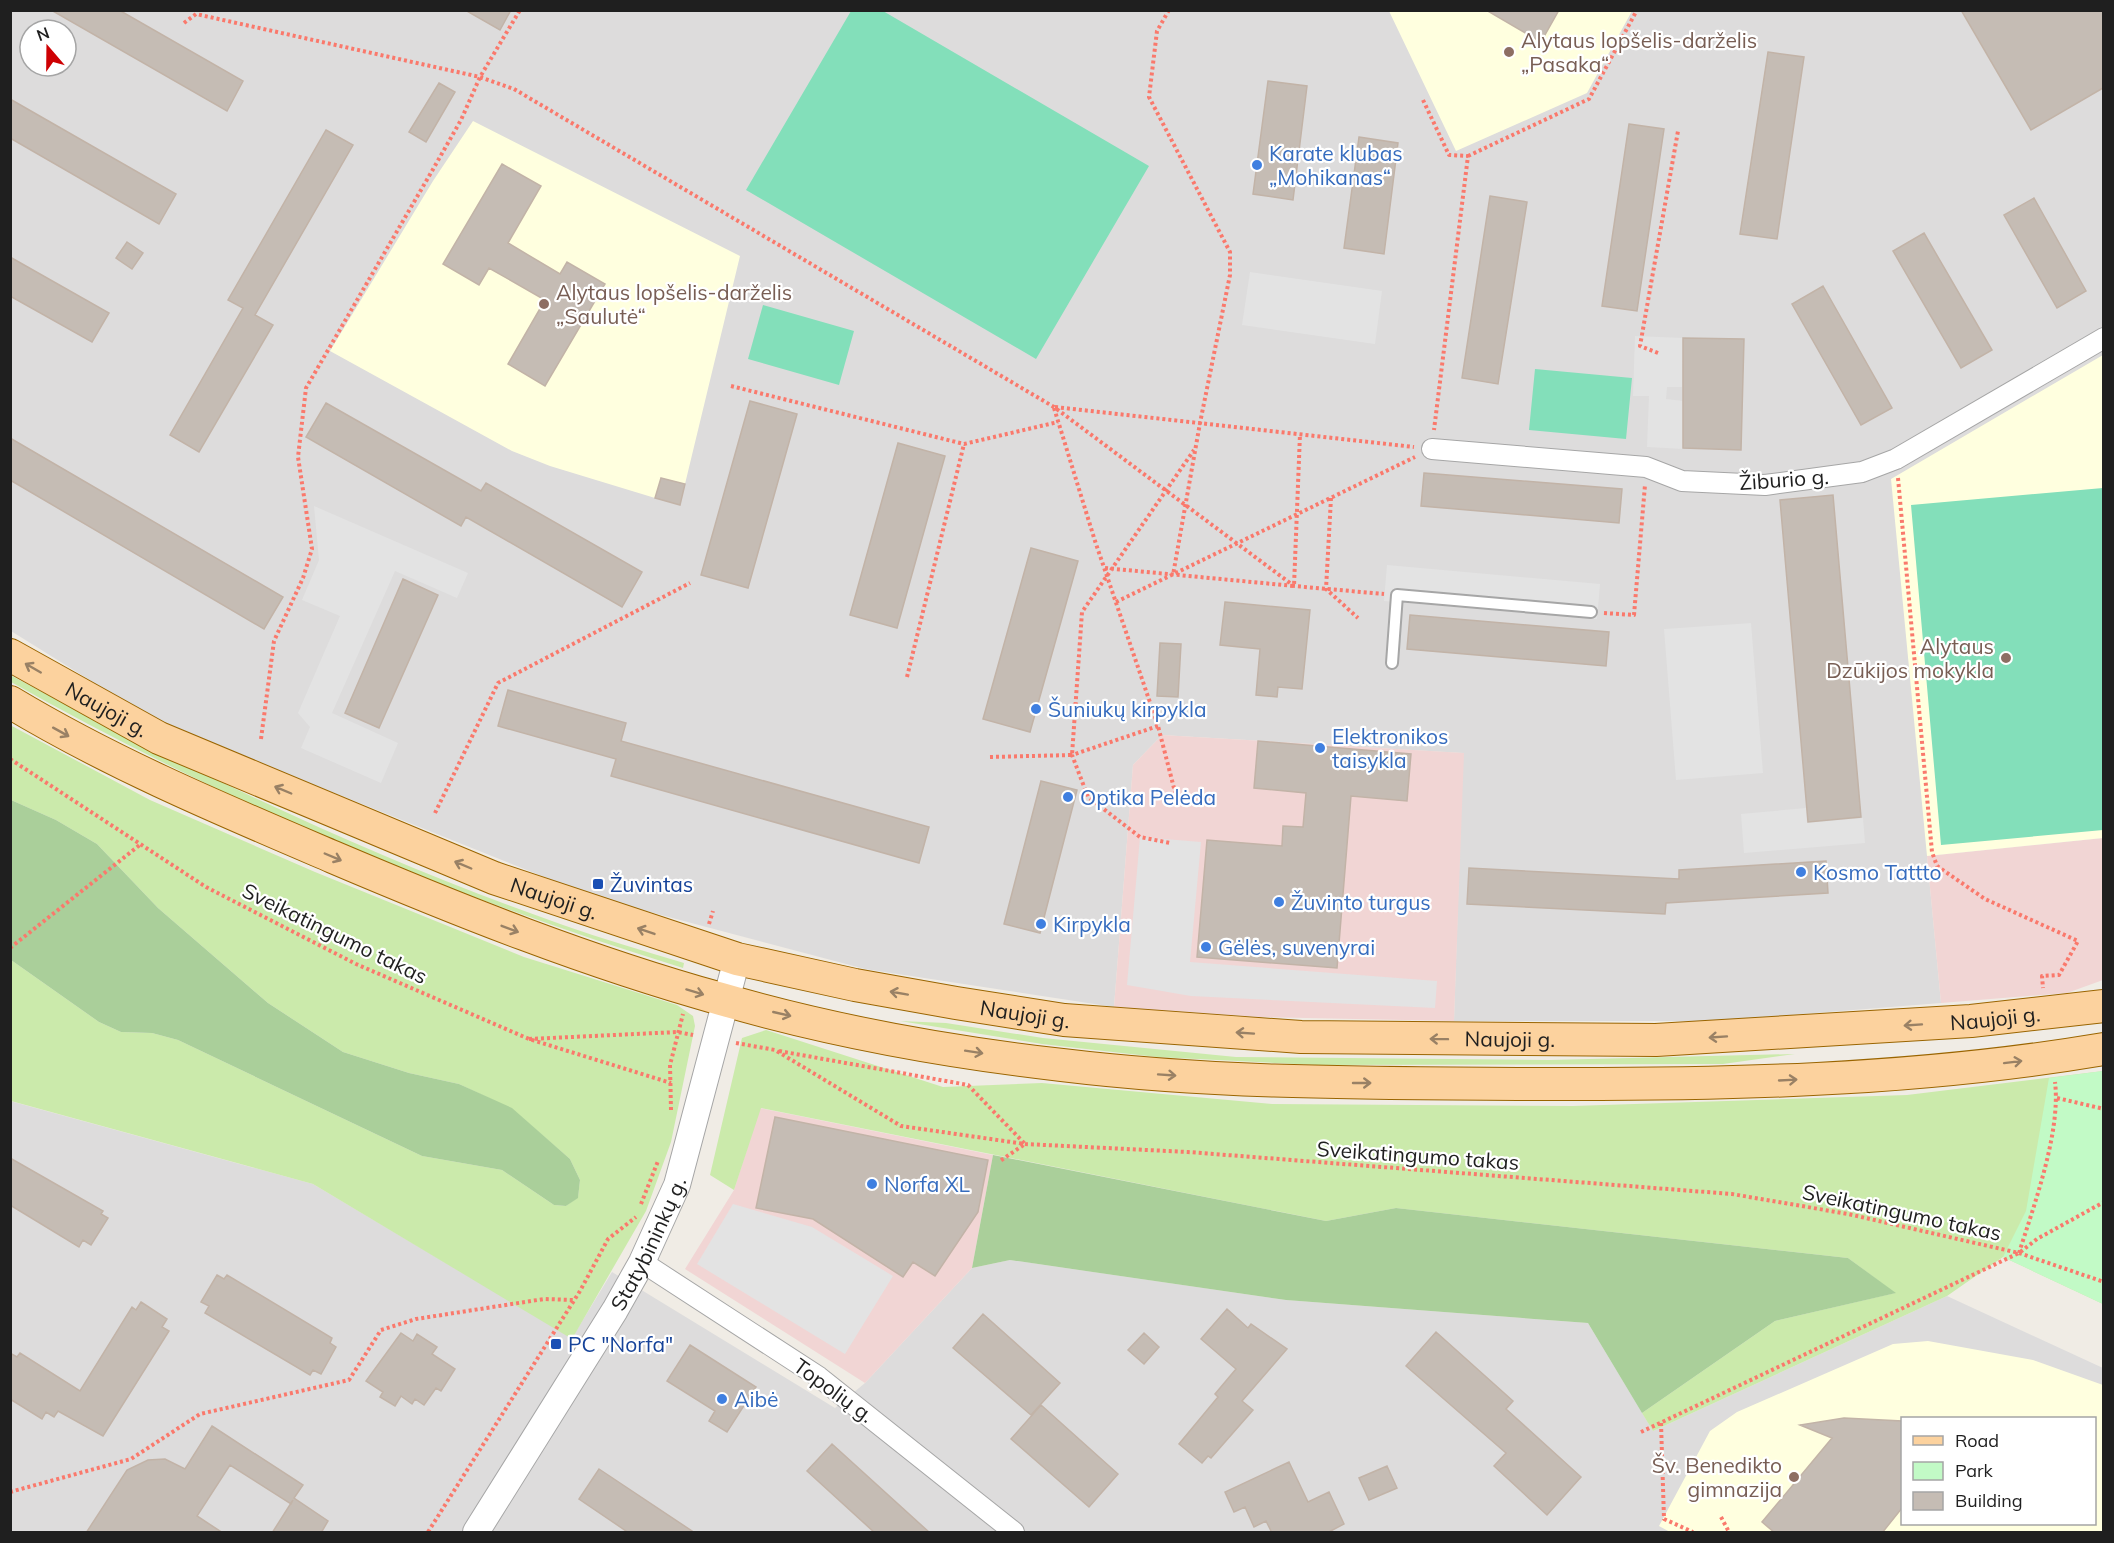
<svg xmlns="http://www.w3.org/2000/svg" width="2114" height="1543" font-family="Mulish,sans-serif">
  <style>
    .residential { fill: #dddcdc; fill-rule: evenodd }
    .commercial { fill: #f1d5d4 }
    .education { fill: #ffffdf; fill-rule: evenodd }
    .grass { fill: #cbeaab }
    .forest { fill: #aacf9a }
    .park { fill: #c2fac6 }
    .pitch { fill: #83dfba }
    .parking { fill: #e3e3e3 }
    .building { fill: #c5bcb4; stroke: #c2b3a7; stroke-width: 1.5 }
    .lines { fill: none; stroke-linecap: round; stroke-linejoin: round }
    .service-casing { stroke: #a6a6a6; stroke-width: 14 }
    .minor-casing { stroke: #a6a6a6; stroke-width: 22 }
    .tertiary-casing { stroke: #a6a6a6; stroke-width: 28 }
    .primary-casing { stroke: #9a6500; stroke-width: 34 }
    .path { stroke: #fa796c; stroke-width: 4; stroke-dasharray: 3 3; stroke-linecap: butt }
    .service { stroke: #fff; stroke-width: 10 }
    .minor { stroke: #fff; stroke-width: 20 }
    .tertiary { stroke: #fff; stroke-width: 26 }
    .primary { stroke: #fcd29e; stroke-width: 32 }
    .oneway { stroke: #998165 }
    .education-dot { fill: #8d6e63; stroke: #fff; stroke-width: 2 }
    .shop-dot { fill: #3f7fe0; stroke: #fff; stroke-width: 2 }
    .transit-dot { fill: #1a4fb4; stroke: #fff; stroke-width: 2 }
    .labels { text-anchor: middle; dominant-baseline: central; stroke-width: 4.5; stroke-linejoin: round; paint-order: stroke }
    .education-label { font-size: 21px; fill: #785e54; stroke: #fff; text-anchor: start }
    .shop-label { font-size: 21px; fill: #366cbe; stroke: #fff; text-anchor: start }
    .street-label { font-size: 21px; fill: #1f1f1f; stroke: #fff }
    .transit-label { font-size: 21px; fill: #164399; stroke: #fff; text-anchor: start }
  </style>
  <rect width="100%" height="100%" fill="#f0ece5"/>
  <path class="residential" d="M10 11H1961L2031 130 2103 88V838L1927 856 1941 1003 1716 1021H1454L1463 753 1162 735 1133 765 1114 1007 865 969 597 898 157 722 11 631ZM30 30H66V66H30Z
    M10 1101 313 1184 572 1338 612 1272 835 1408 865 1383 972 1268 1010 1260 1286 1300 1588 1323 1653 1431 1947 1296 2103 1368V1532H11ZM1902 1418H2094V1524H1902Z"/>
  <path class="commercial" d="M1162 735 1464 753 1454 1021 1258 1017 1114 1007 1133 765Z
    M2103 838V980L2067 993 1941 1003 1927 856Z
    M760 1108 993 1155 972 1268 865 1383 685 1269 734 1190Z"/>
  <path class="education" d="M1389 11H1632L1587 93 1456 151Z
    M473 121 740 256 685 484 661 478 655 498 550 466 512 451 330 351 433 181Z
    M2103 355V838L1927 856 1891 479Z
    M1928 1341 2033 1360 2103 1385V1532H1670L1659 1526 1710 1431 1737 1412 1893 1344ZM1902 1418H2094V1524H1902Z"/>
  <path class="grass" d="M10 675C189 770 372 858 563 925 603 939 644 951 684 963L683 968C450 896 223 802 11 682Z
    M10 725 150 800 315 872 524 957 677 1005 693 1016 695 1026 671 1142 646 1211 572 1339 313 1184 11 1101V960L99 1022 121 1032 152 1033 178 1040 422 1156 502 1170 554 1205 566 1206 578 1197 580 1180 570 1159 512 1109 459 1084 409 1073 343 1052 268 1003 158 908 97 844 56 820 11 800Z
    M900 1021 946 1023 1043 1038 1236 1057 1549 1060 1795 1054 1723 1064 1316 1065 1157 1057 1042 1044Z
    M766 1030 943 1087 1042 1083 1272 1104 1573 1106 1907 1095 2103 1071V1304L2003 1257 1947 1296 1653 1431 1642 1413 1775 1321 1895 1293 1848 1258 1396 1208 1326 1221 761 1108 734 1190 710 1175 742 1038Z"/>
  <path class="forest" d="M11 800 56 820 97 844 158 908 268 1003 343 1052 409 1073 459 1084 512 1108 570 1159 580 1180 578 1198 566 1206 554 1205 502 1170 422 1156 178 1040 152 1033 121 1032 99 1022 11 960Z
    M993 1155 1326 1221 1396 1208 1848 1258 1896 1293 1775 1321 1642 1413 1588 1323 1286 1300 1010 1260 972 1268Z"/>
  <path class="park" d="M2103 1071H2104L2103 1304 2003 1257 2026 1211 2049 1078Z"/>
  <path class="pitch" d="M851 11H883L1149 166 1036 359 746 190Z
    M763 305 854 331 839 385 748 359Z
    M1535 369 1632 378 1626 439 1529 430Z
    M2103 488V830L1941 845 1911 505Z"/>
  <path class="parking" d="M1250 272 1382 291 1375 344 1242 325Z
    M1635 336 1683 338 1682 387H1667L1666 399 1684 401 1683 449 1647 447 1649 396H1633Z
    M314 506 468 573 457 598 395 571 332 713 398 743 381 783 301 748 310 727 298 713 340 616 302 600 319 560Z
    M1387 565 1600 584 1597 619 1384 601Z
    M1751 623 1763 773 1676 780 1664 629Z
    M1806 808 1807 823 1863 818 1865 843 1744 853 1741 814Z
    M1140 837 1201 842 1190 962 1437 981 1435 1008 1191 996 1127 985Z
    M733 1204 812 1227 893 1276 845 1354 697 1264Z"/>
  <path class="building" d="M51 10H119L243 81 227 111Z
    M465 10H511L500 30Z
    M1486 10H1559L1541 42Z
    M1961 10H2103V88L2031 130Z
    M1768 52 1804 57 1777 239 1740 234Z
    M1268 81 1307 86 1293 200 1253 194Z
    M439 83 455 92 426 142 409 132Z
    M10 99 176 194 159 224 10 138Z
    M1629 124 1664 129 1637 311 1602 306Z
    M326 130 353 145 255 315 273 325 199 452 170 435 243 308 228 300Z
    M1359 137 1398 143 1384 254 1344 248Z
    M502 164 541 186 508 243 560 274 567 262 605 284 545 386 508 364 545 300 489 268 479 285 443 264Z
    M1490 196 1527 202 1498 384 1462 378Z
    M2034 198 2086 291 2057 308 2004 215Z
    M1924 233 1992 350 1961 368 1893 251Z
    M127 242 143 253 132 269 116 258Z
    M10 257 109 313 92 342 10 296Z
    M1823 286 1892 408 1861 425 1792 304Z
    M1683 338 1744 339 1741 450 1683 448Z
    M750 401 797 414 748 588 701 575Z
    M326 403 481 491 486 483 642 572 622 607 466 517 461 526 306 437Z
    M10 438 283 597 264 629 10 480Z
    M898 443 945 456 897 628 850 615Z
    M1424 473 1622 489 1619 523 1421 506Z
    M661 478 685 484 680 505 655 498Z
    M1833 495 1861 817 1808 822 1780 500Z
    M1031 548 1078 561 1030 732 983 719Z
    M403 579 438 595 379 728 345 713Z
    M1225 602 1310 610 1302 689 1278 687 1277 697 1256 695 1260 649 1220 645Z
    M1410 615 1609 632 1606 666 1407 649Z
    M1160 643 1181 644 1178 697 1157 696Z
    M508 690 626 723 621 741 929 827 919 863 611 776 616 759 498 726Z
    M1258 741 1411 754 1407 801 1351 796 1337 968 1197 957 1207 840 1282 846 1283 826 1303 827 1306 793 1254 788Z
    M1041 781 1077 790 1040 933 1004 924Z
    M1826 861 1828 893 1666 903 1665 914 1467 904 1469 868 1679 879V870Z
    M775 1117 988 1160 978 1212 935 1276 913 1262 903 1277 813 1219 756 1208Z
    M10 1158 103 1211 101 1214 108 1218 91 1245 83 1240 79 1247 10 1205Z
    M217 1275 224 1279 227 1275 332 1338 330 1343 336 1347 321 1374 313 1370 310 1375 205 1313 209 1306 201 1302Z
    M141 1302 167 1319 162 1327 169 1331 103 1436 58 1411 54 1417 46 1412 42 1419 10 1399V1353L17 1357 20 1353 80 1391 132 1307 136 1310Z
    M1227 1309 1248 1328 1251 1324 1287 1349 1242 1401 1253 1410 1211 1458 1208 1456 1202 1463 1179 1444 1218 1397 1215 1394 1236 1369 1201 1339Z
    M983 1314 1060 1383 1031 1415 953 1348Z
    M1436 1332 1513 1401 1506 1409 1581 1477 1547 1515 1494 1466 1506 1453 1406 1366Z
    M401 1333 413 1341 417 1334 437 1347 432 1354 455 1369 441 1391 436 1388 424 1405 415 1399 412 1404 401 1396 395 1406 380 1397 383 1392 366 1381Z
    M1144 1333 1159 1347 1144 1364 1128 1350Z
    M690 1345 756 1387 727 1432 709 1421 715 1411 667 1381Z
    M1041 1405 1118 1474 1089 1507 1011 1439Z
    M1844 1418 1902 1421V1508L1882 1533H1775L1762 1522 1832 1438 1800 1425Z
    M212 1426 303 1485 294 1498 328 1521 321 1533H272L293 1500 291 1504 230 1465 197 1516 223 1533H86L127 1470 148 1460 165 1459 185 1469Z
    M832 1444 930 1533H875L807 1471Z
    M1289 1462 1308 1502 1329 1492 1344 1524 1327 1533H1272L1266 1521 1254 1527 1245 1507 1234 1512 1225 1492Z
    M1387 1466 1397 1488 1369 1500 1359 1478Z
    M599 1469 695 1533H629L579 1499Z"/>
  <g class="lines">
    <defs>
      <path id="service" d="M1392 663 1397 595 1591 612"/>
      <path id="minor" d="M1432 449 1646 467 1682 481 1765 485 1862 472 1896 459 2104 338
        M642 1262 819 1377 1014 1532"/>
      <g id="tertiary">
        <path id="s1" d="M476 1532 615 1310 642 1262 677 1185 737 959"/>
      </g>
      <g id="primary">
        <path id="s2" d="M10 655 159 738 494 878 737 959 855 985 956 1003 1064 1020 1301 1037 1656 1040 1971 1021 2104 1006"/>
        <path d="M10 702C113 764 223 810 333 857 460 911 588 962 721 999 831 1031 948 1052 1062 1065 1218 1084 1373 1083 1529 1084 1721 1085 1914 1081 2104 1049"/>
      </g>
    </defs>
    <use href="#service" class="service-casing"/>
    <use href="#minor" class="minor-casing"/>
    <use href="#tertiary" class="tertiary-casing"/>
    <use href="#primary" class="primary-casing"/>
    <path class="path" d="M1169 10 1157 31 1149 97 1230 252V275L1200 423 1173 575
      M184 23 196 14 480 77 514 89 1054 407 1294 586 1384 594
      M1423 100 1449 155 1468 156 1434 430
      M1468 156 1589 99 1637 10
      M1658 353 1640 346 1678 131
      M731 386 964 444 1058 422
      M1055 407 1414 447
      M1054 408 1095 541 1158 726 1175 792
      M1898 478 1932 852 1937 866 1985 899 2078 941 2059 975 2042 976 2043 988
      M1331 498 1326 589 1358 618
      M1105 568 1294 586 1300 434
      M1116 602 1415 457
      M1604 613 1634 615 1645 485
      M907 677 964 444
      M1158 726 1072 755 1088 797 1140 837 1170 843
      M261 739 274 641 303 578 312 549 298 457 306 388 432 171 461 120 480 77 520 10
      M990 757 1072 755 1082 612 1194 450
      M10 759 206 887 356 964 529 1039 671 1083
      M435 813 498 683 690 583
      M709 924 713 911
      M10 948 141 844
      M529 1039 678 1032 693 1035
      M736 1043 775 1050 901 1126 1025 1144 1188 1152 1732 1194 1848 1214 2019 1253 2104 1282
      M779 1051 968 1085 1025 1144 1000 1161
      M2057 1098 2104 1109
      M671 1110 670 1065 683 1014
      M641 1204 658 1161
      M2019 1253C2034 1205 2061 1132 2055 1082
      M1661 1423 1664 1519 1693 1532
      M1641 1432 2019 1253 2037 1239 2104 1202
      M10 1492 131 1459 200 1414 349 1380 381 1330 416 1319 544 1299 573 1300
      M1721 1517 1729 1532
      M428 1532 580 1291 608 1239 636 1217"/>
    <use href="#service" class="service"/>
    <use href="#minor" class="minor"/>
    <use href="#tertiary" class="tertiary"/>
    <use href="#primary" class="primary"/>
  </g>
  <defs><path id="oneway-shaft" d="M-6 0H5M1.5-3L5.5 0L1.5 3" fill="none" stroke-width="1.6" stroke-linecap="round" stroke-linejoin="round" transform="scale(1.5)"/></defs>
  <g class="oneway">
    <use href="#oneway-shaft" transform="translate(33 668) rotate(-150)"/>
    <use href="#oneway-shaft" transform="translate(61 732) rotate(29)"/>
    <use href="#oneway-shaft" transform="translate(283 790) rotate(-157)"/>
    <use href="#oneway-shaft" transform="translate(333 857) rotate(23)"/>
    <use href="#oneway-shaft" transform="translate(463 865) rotate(-157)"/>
    <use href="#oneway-shaft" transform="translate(510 929) rotate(21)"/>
    <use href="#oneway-shaft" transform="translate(646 931) rotate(-161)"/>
    <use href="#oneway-shaft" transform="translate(695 992) rotate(17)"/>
    <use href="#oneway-shaft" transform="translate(899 993) rotate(-170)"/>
    <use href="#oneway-shaft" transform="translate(782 1014) rotate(13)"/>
    <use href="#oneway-shaft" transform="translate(1913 1025) rotate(176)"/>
    <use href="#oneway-shaft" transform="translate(1245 1033) rotate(-176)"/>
    <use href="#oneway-shaft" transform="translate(1718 1037) rotate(176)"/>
    <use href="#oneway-shaft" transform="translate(1439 1039) rotate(-179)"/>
    <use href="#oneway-shaft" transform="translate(974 1052) rotate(9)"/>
    <use href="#oneway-shaft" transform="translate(2013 1062) rotate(-7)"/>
    <use href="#oneway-shaft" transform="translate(1167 1075) rotate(4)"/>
    <use href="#oneway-shaft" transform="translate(1788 1080) rotate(-3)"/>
    <use href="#oneway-shaft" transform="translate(1362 1083)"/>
  </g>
  <g class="education-dot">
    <circle cx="1509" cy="52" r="6"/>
    <circle cx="544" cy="304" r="6"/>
    <circle cx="2006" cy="658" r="6"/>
    <circle cx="1794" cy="1477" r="6"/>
  </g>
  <g class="shop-dot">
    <circle cx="1257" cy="165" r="6"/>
    <circle cx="1036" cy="709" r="6"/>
    <circle cx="1320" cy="748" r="6"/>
    <circle cx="1068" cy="797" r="6"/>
    <circle cx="1801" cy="872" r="6"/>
    <circle cx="1279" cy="902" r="6"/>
    <circle cx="1041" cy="924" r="6"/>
    <circle cx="1206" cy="947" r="6"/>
    <circle cx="872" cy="1184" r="6"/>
    <circle cx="722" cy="1399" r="6"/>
  </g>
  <g class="transit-dot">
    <rect x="592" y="878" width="12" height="12" rx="3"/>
    <rect x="550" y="1338" width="12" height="12" rx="3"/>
  </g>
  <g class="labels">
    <g class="education-label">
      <text x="1521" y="40">Alytaus lopšelis-darželis<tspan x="1521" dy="24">„Pasaka“</tspan></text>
      <text x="556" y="292">Alytaus lopšelis-darželis<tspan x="556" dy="24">„Saulutė“</tspan></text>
      <text x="1994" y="646" text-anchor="end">Alytaus<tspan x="1994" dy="24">Dzūkijos mokykla</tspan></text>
      <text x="1782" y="1465" text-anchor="end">Šv. Benedikto<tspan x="1782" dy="24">gimnazija</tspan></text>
    </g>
    <g class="shop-label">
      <text x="1269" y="153">Karate klubas<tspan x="1269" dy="24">„Mohikanas“</tspan></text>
      <text x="1048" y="709">Šuniukų kirpykla</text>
      <text x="1332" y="736">Elektronikos<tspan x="1332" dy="24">taisykla</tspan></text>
      <text x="1080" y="797">Optika Pelėda</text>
      <text x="1813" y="872">Kosmo Tattto</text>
      <text x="1291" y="902">Žuvinto turgus</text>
      <text x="1053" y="924">Kirpykla</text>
      <text x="1218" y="947">Gėlės, suvenyrai</text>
      <text x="884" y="1184">Norfa XL</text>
      <text x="734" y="1399">Aibė</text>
    </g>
    <g class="street-label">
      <text transform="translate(1784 479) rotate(-4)">Žiburio g.</text>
      <text stroke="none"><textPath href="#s2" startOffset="111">Naujoji g.</textPath></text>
      <text stroke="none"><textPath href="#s2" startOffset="597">Naujoji g.</textPath></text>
      <text transform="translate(335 933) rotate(26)">Sveikatingumo takas</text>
      <text stroke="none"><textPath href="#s2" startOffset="1083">Naujoji g.</textPath></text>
      <text stroke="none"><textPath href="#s2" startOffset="2055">Naujoji g.</textPath></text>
      <text stroke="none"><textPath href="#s2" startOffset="1569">Naujoji g.</textPath></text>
      <text transform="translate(1418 1155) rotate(4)">Sveikatingumo takas</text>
      <text transform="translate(1902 1212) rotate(12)">Sveikatingumo takas</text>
      <text stroke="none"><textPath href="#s1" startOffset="336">Statybininkų g.</textPath></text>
      <text transform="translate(834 1390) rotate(36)">Topolių g.</text>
    </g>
    <g class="transit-label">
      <text x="610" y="884">Žuvintas</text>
      <text x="568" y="1344">PC "Norfa"</text>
    </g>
  </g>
  <rect width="2114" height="1543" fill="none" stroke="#1f1f1f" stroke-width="24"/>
  <rect x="1901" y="1417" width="195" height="108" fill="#ffffff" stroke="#a5a5a5" stroke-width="1.5"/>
  <rect x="1913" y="1436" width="30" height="9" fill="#fcd29e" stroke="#a5a5a5" stroke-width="1.5"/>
  <text x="1955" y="1447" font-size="18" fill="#1f1f1f">Road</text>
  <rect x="1913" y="1462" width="30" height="18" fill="#c2fac6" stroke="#a5a5a5" stroke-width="1.5"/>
  <text x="1955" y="1477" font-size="18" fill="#1f1f1f">Park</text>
  <rect x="1913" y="1492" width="30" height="18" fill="#c5bcb4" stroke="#a5a5a5" stroke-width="1.5"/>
  <text x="1955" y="1507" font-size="18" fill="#1f1f1f">Building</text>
  <g transform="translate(48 48) rotate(340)"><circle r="28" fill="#ffffff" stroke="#a5a5a5" stroke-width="1.5"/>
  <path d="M0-4.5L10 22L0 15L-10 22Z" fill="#ce0003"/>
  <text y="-9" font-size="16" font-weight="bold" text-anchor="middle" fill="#1f1f1f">N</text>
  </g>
</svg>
